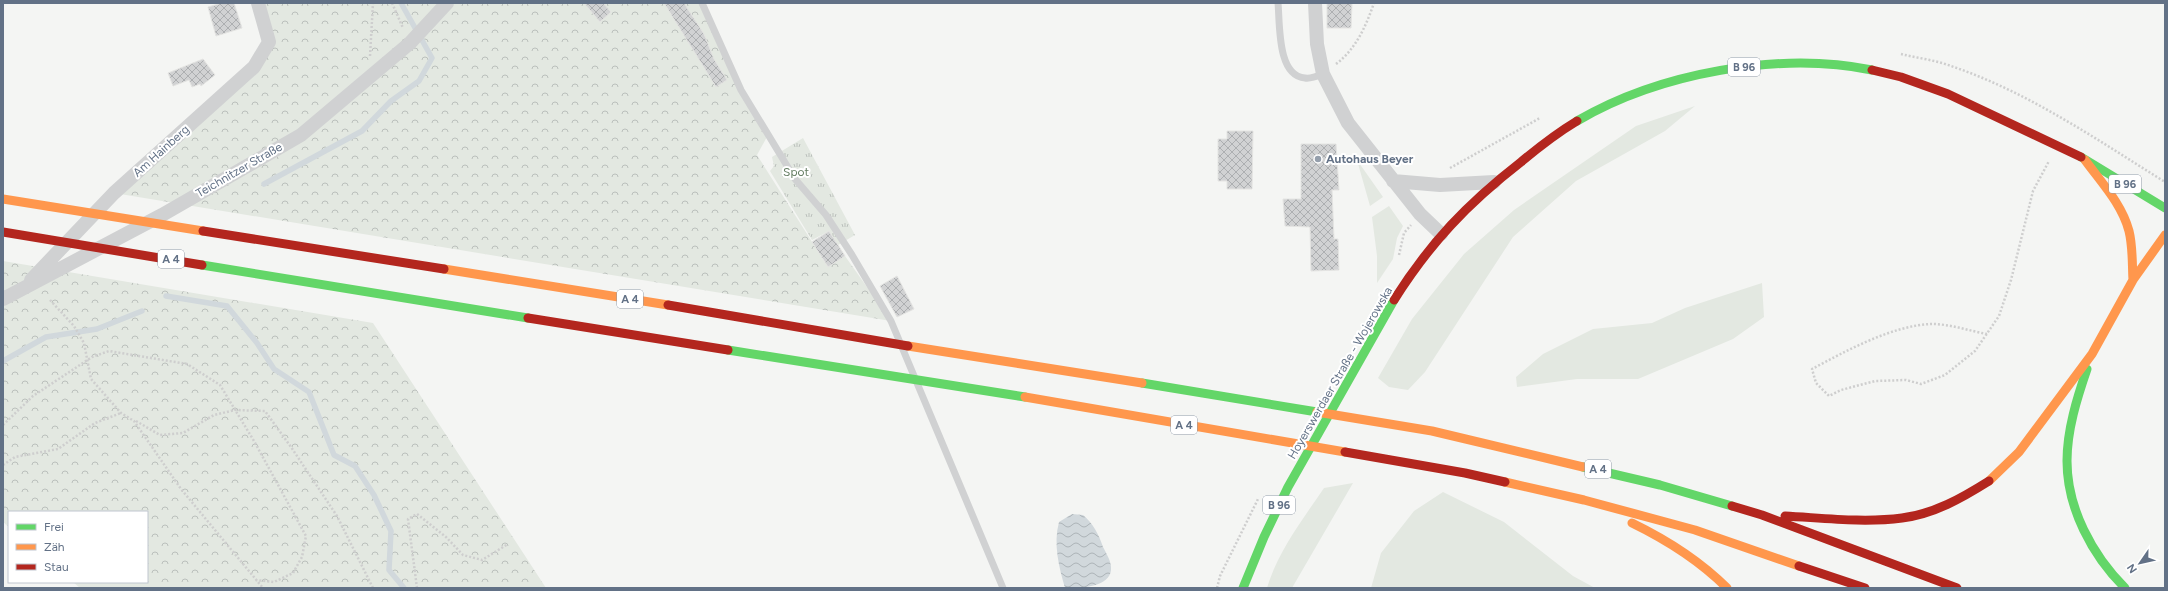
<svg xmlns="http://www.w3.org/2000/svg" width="2168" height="591" font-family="Figtree,sans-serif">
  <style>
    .green { fill: #e3e8e1 }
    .forest { fill: url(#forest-crowns) }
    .park { fill: url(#park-tufts) }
    .water { fill: url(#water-waves) }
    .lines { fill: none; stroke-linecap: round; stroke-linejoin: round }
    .stream { stroke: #d1d8dc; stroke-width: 5.5 }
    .building { fill: url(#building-cross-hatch); stroke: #e4e4e2 }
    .path { stroke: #cecece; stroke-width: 2.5; stroke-dasharray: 2 2; stroke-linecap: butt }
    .lane { stroke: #d0d1d2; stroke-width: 7 }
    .street { stroke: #d0d1d2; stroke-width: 14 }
    .fast { stroke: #63d668; stroke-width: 9 }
    .slow { stroke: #ff974d; stroke-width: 9 }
    .jam { stroke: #b3261e; stroke-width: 9 }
    .poi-dot { fill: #959fac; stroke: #fff; stroke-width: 1.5 }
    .labels { text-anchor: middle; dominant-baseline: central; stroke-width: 4; stroke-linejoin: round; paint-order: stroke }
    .shield { fill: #fff; stroke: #919caa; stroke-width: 1 }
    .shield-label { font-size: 11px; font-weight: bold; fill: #627186 }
    .street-label { font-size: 12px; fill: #627186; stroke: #fff }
    .poi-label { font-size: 12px; font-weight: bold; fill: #627186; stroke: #fff; text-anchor: start }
    .park-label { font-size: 12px; fill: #637c61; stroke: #fff }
  </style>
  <defs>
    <pattern id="forest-crowns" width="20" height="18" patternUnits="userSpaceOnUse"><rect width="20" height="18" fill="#e3e8e1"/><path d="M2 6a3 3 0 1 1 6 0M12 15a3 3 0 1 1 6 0" fill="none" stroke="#bbc0bc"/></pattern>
    <pattern id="park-tufts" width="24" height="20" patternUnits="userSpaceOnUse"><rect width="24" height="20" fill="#e3e8e1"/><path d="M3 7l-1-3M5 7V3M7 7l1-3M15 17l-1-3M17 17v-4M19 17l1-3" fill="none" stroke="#bbc0bc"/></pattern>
    <pattern id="water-waves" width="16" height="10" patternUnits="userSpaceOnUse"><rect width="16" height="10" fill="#d1d8dc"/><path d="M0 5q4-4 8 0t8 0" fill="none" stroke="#adb4b8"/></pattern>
    <pattern id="building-cross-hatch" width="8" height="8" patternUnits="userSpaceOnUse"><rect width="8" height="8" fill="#d1d2d3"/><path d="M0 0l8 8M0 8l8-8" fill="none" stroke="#adafb1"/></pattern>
  </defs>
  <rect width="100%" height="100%" fill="#f4f5f3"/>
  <path class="green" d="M1695 106 1665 131 1576 181 1513 237 1425 372 1408 390 1389 387 1378 378 1412 319 1464 254 1514 210 1636 126Z
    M1357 160 1383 197 1370 206Z
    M1389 206 1403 226 1397 238 1393 259 1377 283V256L1372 217Z
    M1762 283 1764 317 1733 339 1638 379H1577L1517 387 1516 377 1543 354 1593 329 1652 323 1685 308Z
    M1353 483 1292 588H1267C1278 551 1303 519 1324 488Z
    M1443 492 1504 522 1573 576 1595 588H1371L1381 553 1414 511Z"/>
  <path class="forest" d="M258 3H702L741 90 768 135 757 155 828 267 845 256 891 321 114 193 254 67 269 42Z
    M3 261 373 323 546 588H80L73 582H147V512H9V527L3 522Z"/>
  <path class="park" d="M803 138 855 235 838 245 829 231 812 240 770 171 774 166 772 157Z"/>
  <path class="water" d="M1072 514 1083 515C1093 523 1099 535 1103 547 1106 553 1111 561 1111 567 1113 587 1079 589 1065 588 1059 567 1053 544 1059 522Z"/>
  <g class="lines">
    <path class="stream" d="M264 184 362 131 391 101 419 81 432 58 401 3
      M166 296 227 306 257 343 274 369 309 392 334 455 355 466 374 495 391 531 389 570 404 588
      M3 361 46 337 97 329 142 311"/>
  </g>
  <path class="building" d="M222 3H234L242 28 216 36 208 7Z
    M584 3H603L611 12 600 22Z
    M664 3H684L704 34 714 59 727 80 716 87Z
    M1327 3H1352L1351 28H1327Z
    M203 59 215 75 201 86 200 84 192 87 189 80 173 86 168 73Z
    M1227 131H1253L1252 189H1227V181H1218V139H1227Z
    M1301 144H1336L1339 190H1332L1334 239H1338L1339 270 1311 271 1310 227 1285 226 1283 199H1301Z
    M829 231 845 256 828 267 812 242Z
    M897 276 914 309 897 317 880 286Z"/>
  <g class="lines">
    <path class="path" d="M392 3 403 28
      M1901 54C1917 58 1935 60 1951 66 2028 92 2096 139 2165 182
      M370 56 373 3
      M1336 64C1356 49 1366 26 1374 3
      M1450 168 1540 118
      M1399 255 1404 233 1411 225
      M50 300 74 326 84 343 91 379 121 413 134 421 181 489 263 588
      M1987 334C1970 331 1950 324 1932 324 1893 325 1846 351 1812 369L1816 383 1829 396 1841 390 1875 381 1906 380 1921 384 1945 375 1975 351 1999 316 2011 280 2033 191 2049 161
      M136 421 160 435 183 433 214 415 235 410 265 411 291 447 337 516 373 588
      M3 425 33 396 92 357 109 351 187 364 220 385 254 441 306 536 302 557 293 573 274 582 256 580
      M3 465 15 457 58 449 95 423 121 413
      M417 588 408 519 417 514 446 537 463 555 482 560 508 544
      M1217 588 1220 576 1258 499"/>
    <path class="lane" d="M702 3 741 90 795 179 826 215 852 255 891 321 1003 588
      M1278 3C1280 24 1277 76 1305 78 1311 79 1318 76 1323 74"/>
    <path class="street" d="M1315 3 1317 44 1323 74 1348 123 1420 214 1441 234
      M1393 181 1440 185 1494 182
      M31 280 114 193 254 67 269 42 258 3
      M3 299 162 215 301 135 410 43 447 3"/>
    <path class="fast" d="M1577 121C1659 73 1779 51 1872 70
      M2081 157 2165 208
      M202 265 528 318
      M728 350 1025 397
      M2087 369C2077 398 2067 430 2067 461 2067 508 2092 555 2125 588
      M1142 383 1317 412
      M1583 467 1660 485 1732 506
      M1243 588 1264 537 1288 487 1394 300"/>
    <path class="slow" d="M2085 160C2101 182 2122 204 2129 231 2133 247 2132 264 2133 280
      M3 199 203 231
      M444 269 668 305
      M908 346 1142 383
      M1025 397 1345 452
      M1317 412 1432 431 1583 467
      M1989 481 2019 452 2092 354 2133 280 2165 235
      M1505 482 1584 500 1695 530 1799 566
      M1632 523C1667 540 1699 560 1727 588"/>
    <path class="jam" d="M1872 70 1901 77 1948 94 2081 157
      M203 231 444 269
      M3 232 202 265
      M1394 300C1430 243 1467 204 1521 162 1539 147 1557 133 1577 121
      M668 305 908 346
      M528 318 728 350
      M1345 452 1465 473 1505 482
      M1732 506 1762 515 1957 588
      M1785 516C1823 518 1864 523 1902 518 1934 514 1962 498 1989 481
      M1799 566 1865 588"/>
  </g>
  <circle class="poi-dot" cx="1318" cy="159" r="4"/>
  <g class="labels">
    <g class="shield">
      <rect x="1728" y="58" width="32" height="18" rx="3"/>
      <rect x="2109" y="175" width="32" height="18" rx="3"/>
      <rect x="158" y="250" width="26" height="18" rx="3"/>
      <rect x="617" y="290" width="26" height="18" rx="3"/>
      <rect x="1171" y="416" width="26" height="18" rx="3"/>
      <rect x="1585" y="460" width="26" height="18" rx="3"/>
      <rect x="1263" y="496" width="32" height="18" rx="3"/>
    </g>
    <g class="shield-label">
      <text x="1744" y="67">B 96</text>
      <text x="2125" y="184">B 96</text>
      <text x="171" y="259">A 4</text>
      <text x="630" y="299">A 4</text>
      <text x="1184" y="425">A 4</text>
      <text x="1598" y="469">A 4</text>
      <text x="1279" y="505">B 96</text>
    </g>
    <g class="street-label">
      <text transform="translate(161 151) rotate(-42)">Am Hainberg</text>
      <text transform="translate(239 170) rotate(-30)">Teichnitzer Straße</text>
      <text transform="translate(1340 373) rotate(-60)">Hoyerswerdaer Straße - Wojerowska</text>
    </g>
    <g class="poi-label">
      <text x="1326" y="159">Autohaus Beyer</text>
    </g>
    <g class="park-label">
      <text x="796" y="172">Spot</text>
    </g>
  </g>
  <rect width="2168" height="591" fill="none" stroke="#627186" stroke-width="8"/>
  <rect x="8" y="511" width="140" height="72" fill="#ffffff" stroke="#c0c6cf"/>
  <rect x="16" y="524" width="20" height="6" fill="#63d668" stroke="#c0c6cf"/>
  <text x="44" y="531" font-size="12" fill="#627186">Frei</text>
  <rect x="16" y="544" width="20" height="6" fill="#ff974d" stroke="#c0c6cf"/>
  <text x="44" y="551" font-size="12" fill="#627186">Zäh</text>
  <rect x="16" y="564" width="20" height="6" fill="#b3261e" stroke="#c0c6cf"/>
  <text x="44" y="571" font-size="12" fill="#627186">Stau</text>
  <g transform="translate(2140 563) rotate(236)" stroke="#ffffff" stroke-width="3" paint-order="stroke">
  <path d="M0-3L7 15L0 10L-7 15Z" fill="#627186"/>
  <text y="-6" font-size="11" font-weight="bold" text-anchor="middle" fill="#627186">N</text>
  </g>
</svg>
